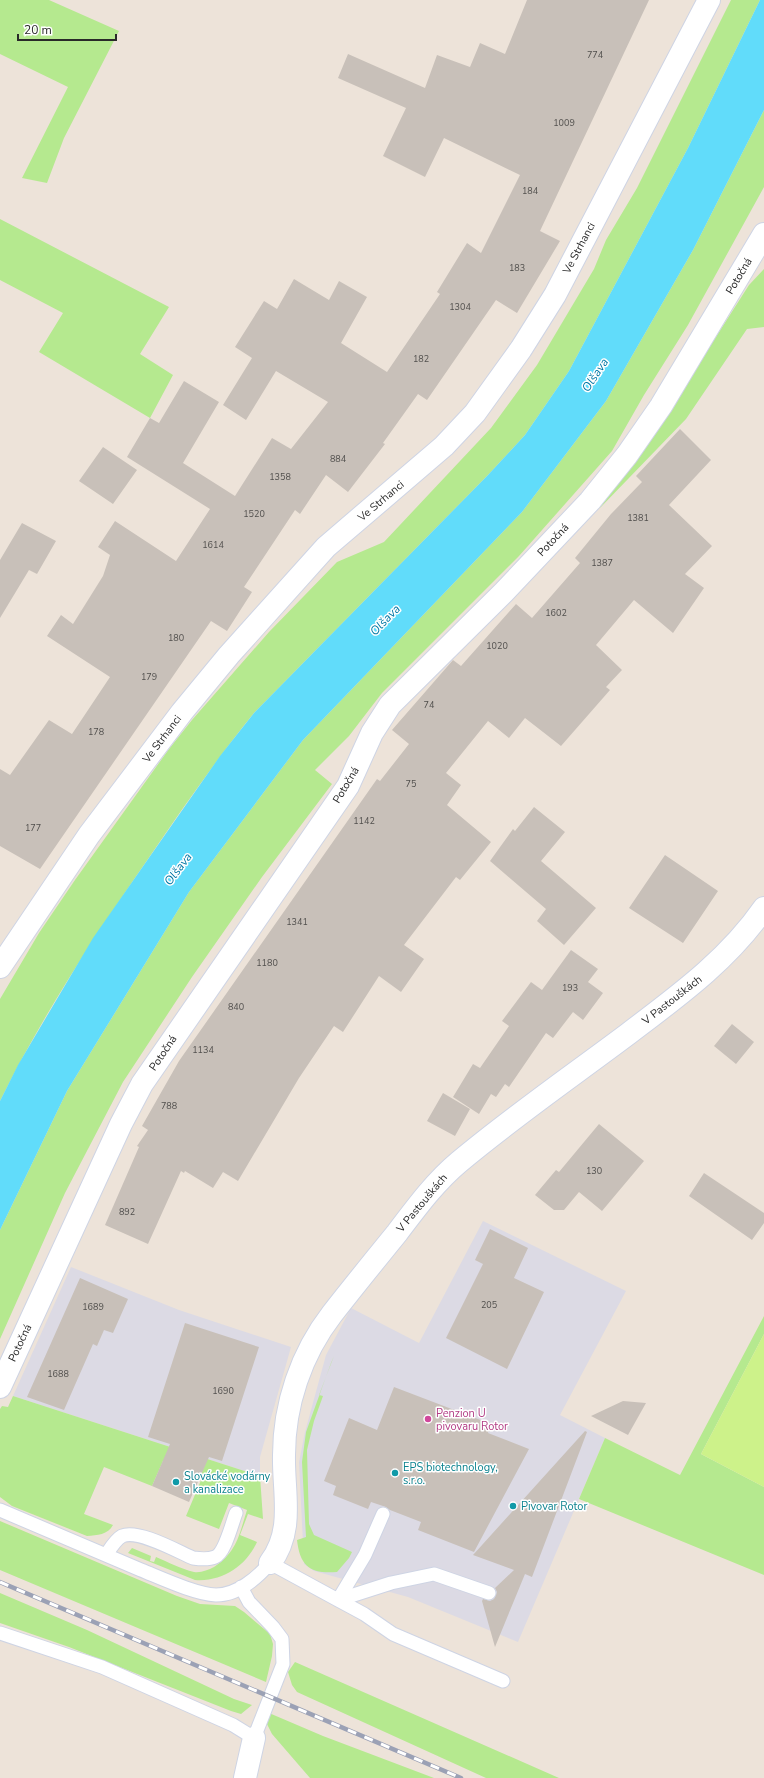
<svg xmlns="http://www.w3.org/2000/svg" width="764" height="1778" font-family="'Nunito Sans',sans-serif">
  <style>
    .industrial { fill: #dcdae4 }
    .green { fill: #b5e98f }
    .pitch { fill: #cdf28a }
    .water { fill: #61dcfa }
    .building { fill: #c8c0b9 }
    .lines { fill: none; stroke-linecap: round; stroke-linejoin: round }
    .lane-casing { stroke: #ced4e4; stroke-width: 15 }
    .street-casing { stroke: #ced4e4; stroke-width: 24 }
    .lane { stroke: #fff; stroke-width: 13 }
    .street { stroke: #fff; stroke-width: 22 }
    .rail-casing { stroke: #9ba1b5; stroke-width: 4.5 }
    .rail { stroke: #fff; stroke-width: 3; stroke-dasharray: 9; stroke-linecap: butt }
    .hotel-dot { fill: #d1479c; stroke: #fff; stroke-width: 1.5 }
    .culture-dot { fill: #0f9aa8; stroke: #fff; stroke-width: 1.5 }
    .labels { text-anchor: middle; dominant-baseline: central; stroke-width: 3; stroke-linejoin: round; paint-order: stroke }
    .number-label { font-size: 9px; fill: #514f4d }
    .street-label { font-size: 11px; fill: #292929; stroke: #fff }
    .hotel-label { font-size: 11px; fill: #b23c85; stroke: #fff; text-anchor: start }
    .culture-label { font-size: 11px; fill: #0d838f; stroke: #fff; text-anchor: start }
    .water-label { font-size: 12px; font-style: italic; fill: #0178a5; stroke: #fff }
  </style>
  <rect width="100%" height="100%" fill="#ede3d9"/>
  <path class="industrial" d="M483 1221 626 1291 560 1415 605 1438 518 1642 408 1597 314 1571 304 1564 299 1462 305 1432 326 1355 351 1308 419 1343Z
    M71 1267 179 1310 291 1347 260 1457V1476L13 1396Z"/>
  <path class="green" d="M0 0H49L119 31 64 138 47 183 22 178 68 87 0 54Z
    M731 0H760L688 148 569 371 525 435 488 475 254 713C216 760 182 809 148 859 94 937 42 1016 0 1101V999L39 933 75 880 169 749 192 720 269 632 337 562 384 542 491 428 537 365 594 269 606 240 637 188Z
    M764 110V187L688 325 644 395 612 451 519 556 382 693 349 736 315 770 332 784 262 877 192 977 123 1082 65 1193 0 1339V1230L67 1091 189 892 303 740 522 512 606 401 693 250Z
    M0 219 169 307 140 354 173 375 150 418 39 352 63 313 0 280Z
    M764 269V327L747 329 686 419 599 509 654 434 749 285Z
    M764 1316V1334L701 1454 764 1487V1575L579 1499 605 1438 680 1475Z
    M334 1356 319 1395 323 1396 314 1421 307 1450 309 1524 314 1535 352 1552 349 1558 337 1572C311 1574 300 1567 297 1540L306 1537 302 1462 306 1432 331 1363Z
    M13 1396 260 1476 263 1519 248 1514 240 1535 257 1542C246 1566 223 1582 195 1580L128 1553 132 1548 151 1556 150 1561 154 1562 156 1557C168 1562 181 1569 194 1572 201 1573 208 1570 214 1567 237 1552 239 1535 247 1510L229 1503 219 1529 186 1516 202 1478 163 1461 152 1486 104 1467 84 1514 113 1525C108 1535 97 1535 87 1536L12 1506 0 1497V1409L2 1406 8 1407Z
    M0 1521 177 1596 200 1604 235 1606 244 1612 270 1634 273 1644 272 1656 266 1682 0 1570Z
    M0 1593 87 1630 234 1699 252 1705 241 1714 231 1711 69 1647 0 1623Z
    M295 1662 559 1778H486L297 1692 292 1685 288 1672Z
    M269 1713 323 1736 434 1778H310L272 1734 266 1722Z"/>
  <path class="pitch" d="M764 1334V1487L701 1454Z"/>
  <path class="water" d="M760 0H764V110L693 250 606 401 522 512 303 740 189 892 67 1091 0 1230V1101L18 1065 93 938 220 756 254 713 488 475 525 435 569 371 688 148Z"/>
  <path class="building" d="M527 0H649L540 231 560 241 517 313 496 300 427 400 418 394 383 443 385 444 348 492 326 475 300 514 295 510 244 587 252 592 227 631 211 621 40 869 0 846V769L10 775 49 720 72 734 110 677 47 636 61 615 73 624 103 576 110 555 98 547 115 521 176 561 210 509 127 457 150 418 159 423 184 381 219 402 183 463 235 496 272 438 291 449 328 402 276 371 246 420 223 405 252 358 235 347 264 301 277 309 294 279 329 300 339 281 367 297 341 343 387 372 440 294 437 292 467 243 481 253 520 175 444 138 425 177 383 156 406 108 338 78 348 54 425 88 437 55 470 67 480 43 505 54Z
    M680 429 711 460 669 505 712 546 685 574 704 588 673 633 634 600 596 645 622 670 606 687 610 690 561 746 525 718 509 738 488 721 446 773 461 785 447 805 491 842 460 880 456 877 404 945 424 959 401 992 379 976 343 1032 334 1026 299 1078 238 1181 223 1172 213 1188 185 1171 184 1173 181 1171 148 1244 105 1225 139 1147 137 1146 148 1130 142 1126 179 1061 377 779 380 781 409 744 392 730 453 660 461 666 516 604 532 618 580 563 575 558 611 514 642 482 636 476Z
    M103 447 137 470 113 504 79 481Z
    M22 523 56 541 37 574 29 570 0 618V560Z
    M534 807 565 832 541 861 596 908 564 945 537 921 546 909 490 861 513 829 515 831Z
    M665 855 718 891 683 943 629 908Z
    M571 950 598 969 588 982 603 993 583 1020 573 1012 553 1038 546 1033 509 1087 505 1084 496 1097 491 1094 479 1114 453 1097 473 1064 480 1068 509 1026 502 1021 531 982 542 990Z
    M732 1024 754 1042 736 1064 714 1046Z
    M443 1093 470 1109 455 1136 427 1121Z
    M599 1124 644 1161 602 1211 579 1192 564 1210H554L535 1195 556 1170 559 1172Z
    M704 1173 764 1213V1223L752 1240 689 1196Z
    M490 1229 528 1248 514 1278 544 1292 507 1369 446 1338 483 1264 475 1260Z
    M80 1278 128 1299 113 1333 104 1330 97 1346 93 1344 64 1410 27 1397Z
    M185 1323 259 1347 222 1461 209 1457 189 1502 152 1486 170 1444 148 1437Z
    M394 1387 491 1424 488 1433 529 1449 474 1552 418 1530 421 1522 390 1510 386 1507 371 1502 368 1509 333 1495 336 1486 324 1481 349 1418 377 1430Z
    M623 1401 646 1403 628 1435 591 1416Z
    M585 1431 587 1432 532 1577 525 1574 495 1647 482 1601 483 1599 490 1601 494 1599 497 1592 495 1588 514 1570 473 1555Z"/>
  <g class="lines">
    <defs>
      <path id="lane" d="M0 1510C47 1530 94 1550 141 1570 161 1578 195 1594 216 1595 237 1595 257 1578 270 1563L338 1600 365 1555 383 1514
        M106 1555C110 1549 115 1540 122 1536 138 1529 177 1551 193 1558 200 1559 208 1560 215 1557 225 1553 232 1523 236 1513
        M338 1600 364 1614 393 1634 503 1681
        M338 1600 391 1583 434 1574 489 1593
        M0 1633 102 1667 233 1725 254 1738 283 1664 282 1639 273 1627 249 1602 241 1587"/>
      <path id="street" d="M0 967 89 835 182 712 229 655 326 547 444 446 475 413 521 349 555 295 709 0
        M0 1387 121 1124 142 1084 348 786 372 733 390 705 504 592 590 501 627 455 661 406 764 234
        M270 1563C295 1530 283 1493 284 1455 284 1405 301 1354 332 1314 353 1287 375 1260 397 1233 416 1208 435 1182 459 1162 514 1116 572 1076 628 1034 678 996 728 960 764 908
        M245 1778 254 1738"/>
    </defs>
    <use href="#lane" class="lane-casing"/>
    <use href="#street" class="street-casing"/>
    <use href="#lane" class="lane"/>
    <use href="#street" class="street"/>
    <defs>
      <path id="rail" d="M0 1582 461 1778"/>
    </defs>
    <use href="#rail" class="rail-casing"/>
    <use href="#rail" class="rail"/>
  </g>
  <circle class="hotel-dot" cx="428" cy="1419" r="4"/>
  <g class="culture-dot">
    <circle cx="395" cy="1473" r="4"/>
    <circle cx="176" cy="1482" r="4"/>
    <circle cx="513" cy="1506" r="4"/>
  </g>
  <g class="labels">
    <g class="number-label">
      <text x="595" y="55">774</text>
      <text x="564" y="123">1009</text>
      <text x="530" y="191">184</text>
      <text x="517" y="268">183</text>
      <text x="460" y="307">1304</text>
      <text x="421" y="359">182</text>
      <text x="338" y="459">884</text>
      <text x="280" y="477">1358</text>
      <text x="254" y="514">1520</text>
      <text x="638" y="518">1381</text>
      <text x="213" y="545">1614</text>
      <text x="602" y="563">1387</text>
      <text x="556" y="613">1602</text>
      <text x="176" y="638">180</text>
      <text x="497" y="646">1020</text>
      <text x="149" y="677">179</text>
      <text x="429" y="705">74</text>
      <text x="96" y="732">178</text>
      <text x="411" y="784">75</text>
      <text x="364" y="821">1142</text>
      <text x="33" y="828">177</text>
      <text x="297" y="922">1341</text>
      <text x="267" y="963">1180</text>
      <text x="570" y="988">193</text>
      <text x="236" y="1007">840</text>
      <text x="203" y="1050">1134</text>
      <text x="169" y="1106">788</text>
      <text x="594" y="1171">130</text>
      <text x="127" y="1212">892</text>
      <text x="489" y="1305">205</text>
      <text x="93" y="1307">1689</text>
      <text x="58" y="1374">1688</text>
      <text x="223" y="1391">1690</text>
    </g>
    <g class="street-label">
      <text transform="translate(579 248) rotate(-62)">Ve Strhanci</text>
      <text transform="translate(739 276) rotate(-59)">Potočná</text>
      <text transform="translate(381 501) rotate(-40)">Ve Strhanci</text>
      <text transform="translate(553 540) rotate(-47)">Potočná</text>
      <text transform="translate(162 739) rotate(-53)">Ve Strhanci</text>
      <text transform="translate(346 785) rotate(-59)">Potočná</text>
      <text transform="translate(672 1000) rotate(-38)">V Pastouškách</text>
      <text transform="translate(163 1053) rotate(-56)">Potočná</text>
      <text transform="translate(422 1203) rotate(-50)">V Pastouškách</text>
      <text transform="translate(20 1343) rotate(-65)">Potočná</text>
    </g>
    <g class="hotel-label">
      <text x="436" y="1413">Penzion U<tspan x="436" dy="13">pivovaru Rotor</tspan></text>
    </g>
    <g class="culture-label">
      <text x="403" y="1467">EPS biotechnology,<tspan x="403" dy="13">s.r.o.</tspan></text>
      <text x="184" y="1476">Slovácké vodárny<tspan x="184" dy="13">a kanalizace</tspan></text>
      <text x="521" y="1506">Pivovar Rotor</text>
    </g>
    <g class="water-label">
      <text transform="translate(595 375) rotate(-56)">Olšava</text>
      <text transform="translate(385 620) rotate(-46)">Olšava</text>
      <text transform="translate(178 869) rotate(-53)">Olšava</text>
    </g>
  </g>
  <path d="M18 34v6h98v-6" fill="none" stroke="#292929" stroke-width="2"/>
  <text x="24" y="34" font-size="12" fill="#292929" stroke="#ffffff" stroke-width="3" paint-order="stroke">20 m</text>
</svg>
